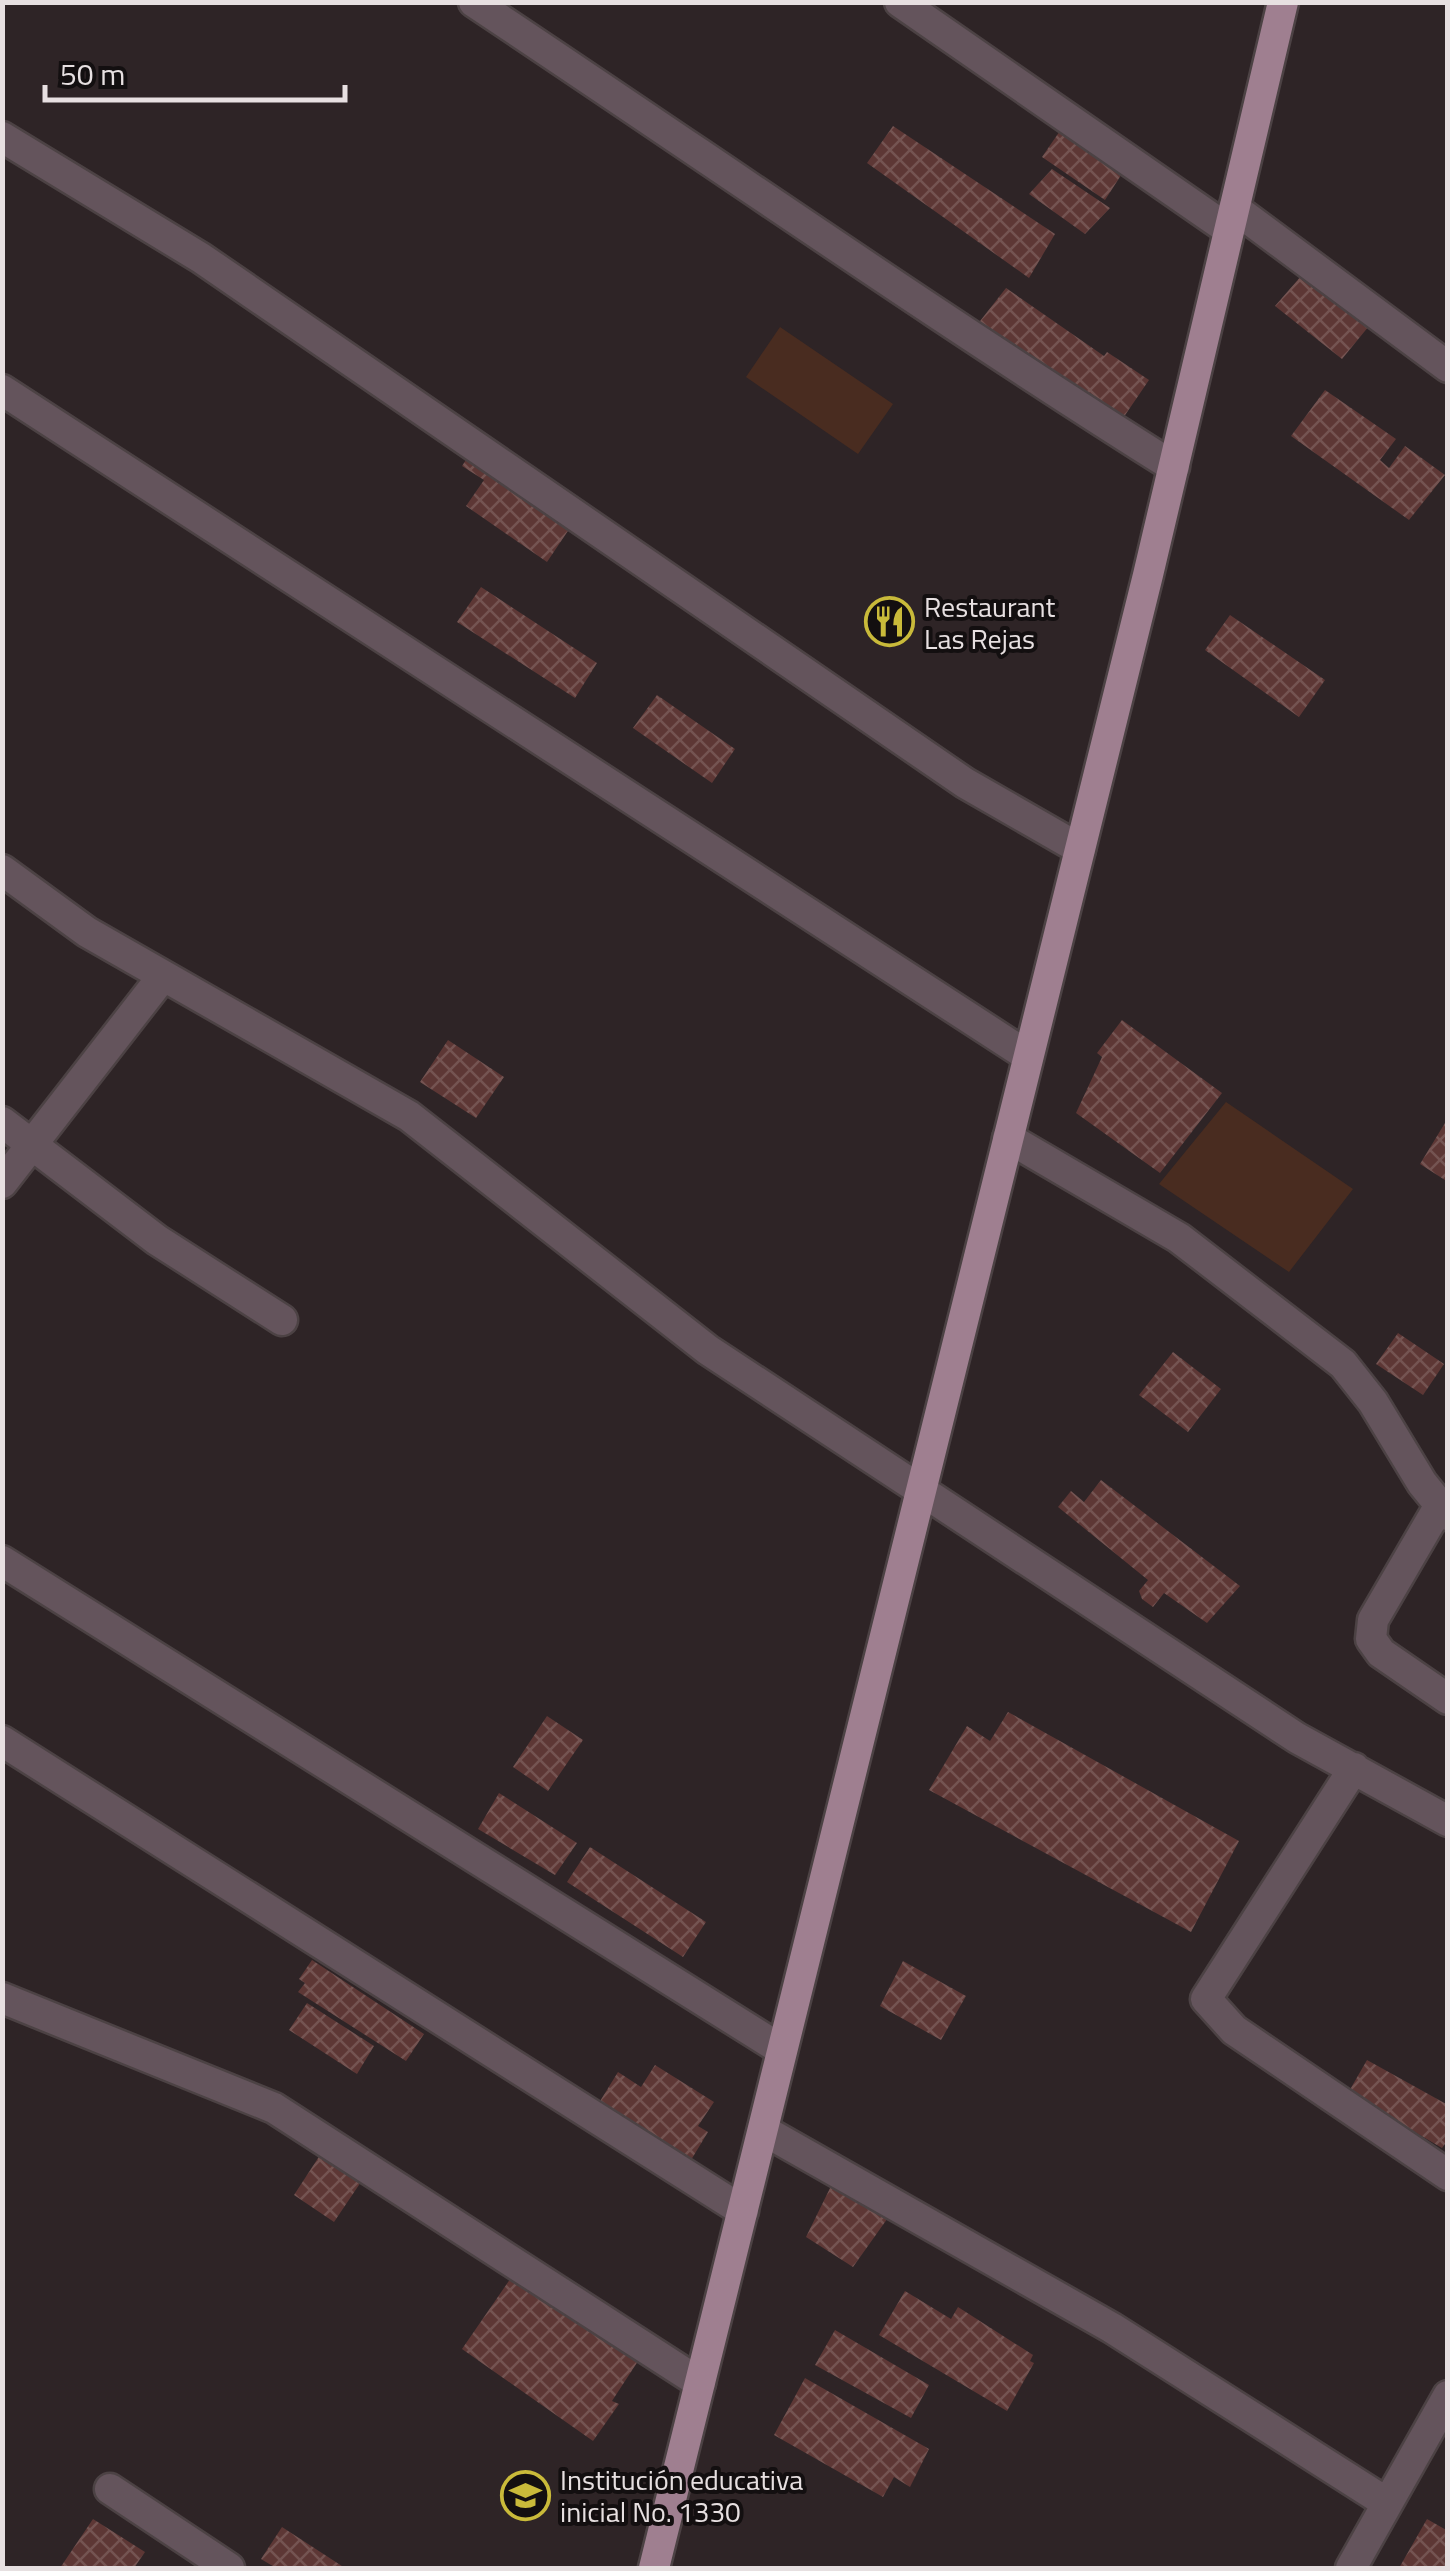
<svg xmlns="http://www.w3.org/2000/svg" width="1450" height="2571" font-family="'Titillium Web',sans-serif">
  <style>
    .green { fill: #492c20 }
    .building { fill: url(#building-cross-hatch) }
    .lines { fill: none; stroke-linecap: round; stroke-linejoin: round }
    .minor-casing { stroke: #4c4244; stroke-width: 35 }
    .major-casing { stroke: #4c4244; stroke-width: 35 }
    .minor { stroke: #64545c; stroke-width: 30 }
    .major { stroke: #9f7f90; stroke-width: 30 }
    .labels { text-anchor: middle; dominant-baseline: central; stroke-width: 8; stroke-linejoin: round; paint-order: stroke }
    .poi-label { font-size: 28px; fill: #e7e0e1; stroke: #130f10; text-anchor: start }
  </style>
  <defs>
    <pattern id="building-cross-hatch" width="8" height="8" patternUnits="userSpaceOnUse" patternTransform="scale(2.5)"><rect width="8" height="8" fill="#5d3735"/><path d="M0 0l8 8M0 8l8-8" fill="none" stroke="#745452"/></pattern>
  </defs>
  <rect width="100%" height="100%" fill="#2e2426"/>
  <path class="green" d="M780 327 893 404 858 454 746 377Z
    M1226 1102 1353 1189 1289 1272 1159 1184Z"/>
  <path class="building" d="M1064 125 1127 166 1105 200 1042 157Z
    M893 126 1055 234 1029 278 867 163Z
    M1052 169 1110 208 1085 234 1029 194Z
    M1302 275 1369 326 1342 359 1275 306Z
    M1006 288 1104 356 1107 352 1149 380 1119 424 973 330Z
    M1325 390 1396 439 1380 460 1389 468 1405 446 1445 475 1409 520 1291 436Z
    M473 449 576 519 547 562 466 506 484 480 462 466Z
    M481 587 597 663 575 698 457 622Z
    M1230 615 1325 680 1299 717 1205 650Z
    M657 695 735 749 712 783 633 728Z
    M1122 1020 1222 1093 1160 1173 1076 1113 1102 1057 1097 1053Z
    M448 1040 504 1077 476 1118 420 1082Z
    M1448 1118V1182L1420 1164Z
    M1398 1333 1444 1364 1423 1395 1376 1364Z
    M1173 1352 1221 1389 1188 1432 1139 1395Z
    M1101 1480 1240 1586 1207 1623 1164 1593 1153 1607 1142 1599 1139 1591 1148 1580 1058 1507 1071 1491 1084 1502Z
    M1008 1712 1239 1841 1191 1932 929 1790 967 1726 990 1741Z
    M547 1716 583 1740 548 1791 513 1767Z
    M499 1793 577 1843 555 1875 478 1829Z
    M590 1847 706 1922 683 1957 567 1882Z
    M312 1960 424 2034 406 2061 298 1992 305 1983 299 1979Z
    M903 1961 966 1996 941 2040 880 2006Z
    M307 2003 374 2046 357 2074 289 2030Z
    M1367 2060 1448 2105V2140L1442 2148 1348 2093Z
    M655 2065 714 2102 698 2126 708 2132 688 2165 597 2106 618 2072 641 2087Z
    M322 2152 363 2179 334 2222 294 2195Z
    M834 2180 890 2215 853 2267 806 2237Z
    M515 2272 642 2355 612 2401 619 2404 593 2441 462 2349Z
    M905 2291 951 2319 958 2307 1033 2355 1030 2361 1034 2363 1007 2411 879 2335Z
    M835 2330 929 2385 911 2418 815 2365Z
    M805 2378 929 2449 910 2487 894 2477 883 2497 774 2435Z
    M93 2519 145 2552 134 2568H60Z
    M1427 2519 1448 2531V2568H1399Z
    M282 2527 345 2568H276L261 2559Z"/>
  <g class="lines">
    <defs>
      <path id="minor" d="M474 2C707 157 937 318 1174 467
        M900 2 1229 230
        M2 137 201 258 965 783 1080 849
        M1234 208 1448 367
        M2 390 1028 1056
        M2 870 87 932 409 1116 708 1350 1297 1738 1448 1821
        M2 1122 157 1240 282 1320
        M1008 1138 1179 1238 1343 1364 1373 1402 1422 1483 1448 1515
        M2 1183 163 976
        M1440 1505 1373 1620 1371 1639 1381 1653 1448 1699
        M2 1561 782 2050
        M2 1741 743 2211
        M1354 1768 1206 1999 1234 2030 1448 2175
        M2 1998 274 2108 700 2383
        M763 2130 1112 2328 1387 2503
        M110 2489 229 2568
        M1351 2568 1448 2396"/>
      <path id="major" d="M654 2568 1148 575 1283 2"/>
    </defs>
    <use href="#minor" class="minor-casing"/>
    <use href="#major" class="major-casing"/>
    <use href="#minor" class="minor"/>
    <use href="#major" class="major"/>
  </g>
  <defs>
    <symbol id="restaurant-ring" viewBox="-11 -11 22 22"><circle r="9.5" fill="#130f10" stroke="#c9ba3a" stroke-width="1.5"/><path d="M-5-6h1v4h1v-4h1v4h1v-4h1v5L-1.5 .5V6h-2V.5L-5-1ZM5-6V6H3V1.5H1.5Q1.5-4 5-6Z" fill="#c9ba3a"/></symbol>
    <symbol id="school-ring" viewBox="-11 -11 22 22"><circle r="9.5" fill="#130f10" stroke="#c9ba3a" stroke-width="1.5"/><path d="M0-5L7-2L0 1L-7-2ZM-4 1L0 2.5L4 1V4Q0 6-4 4Z" fill="#c9ba3a"/></symbol>
  </defs>
  <g fill-rule="evenodd">
    <use href="#restaurant-ring" x="862" y="594" width="55" height="55"/>
    <use href="#school-ring" x="498" y="2468" width="55" height="55"/>
  </g>
  <g class="labels">
    <g class="poi-label">
      <text x="924" y="606">Restaurant<tspan x="924" dy="32">Las Rejas</tspan></text>
      <text x="560" y="2479">Institución educativa<tspan x="560" dy="32">inicial No. 1330</tspan></text>
    </g>
  </g>
  <rect width="1450" height="2571" fill="none" stroke="#e7e0e1" stroke-width="10"/>
  <path d="M45 85v15h300v-15" fill="none" stroke="#e7e0e1" stroke-width="5"/>
  <text x="60" y="85" font-size="30" fill="#e7e0e1" stroke="#130f10" stroke-width="8" paint-order="stroke">50 m</text>
</svg>
